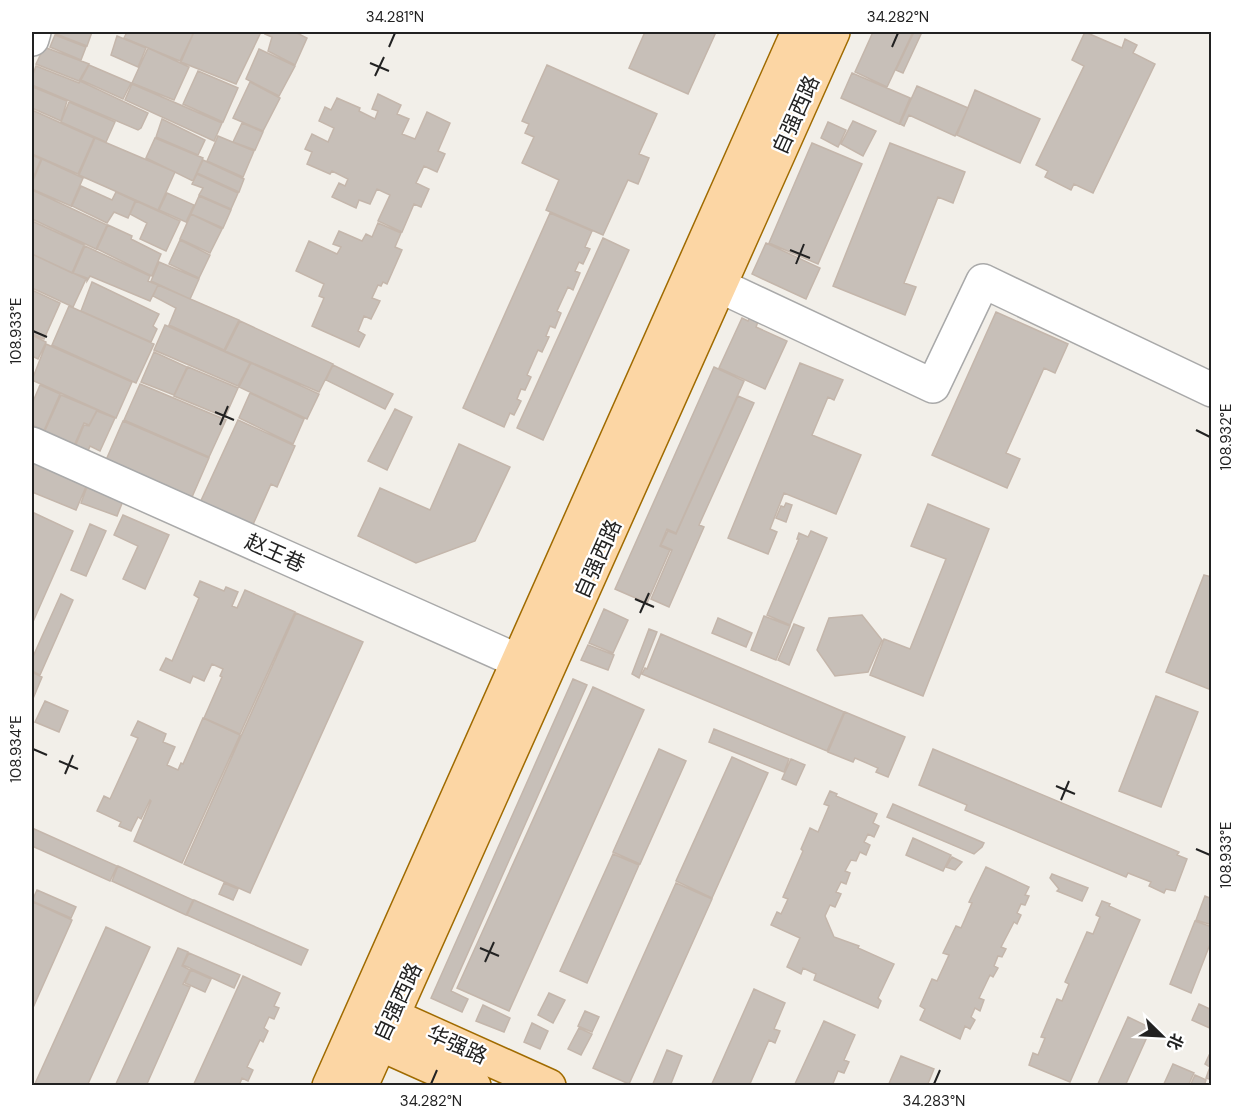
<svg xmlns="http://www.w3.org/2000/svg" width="1243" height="1117" font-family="'DM Sans','Noto Sans SC',sans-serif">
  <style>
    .building { fill: #c7bfb8; stroke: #c4b6ab; stroke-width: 1.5 }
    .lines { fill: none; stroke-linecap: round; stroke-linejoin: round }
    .minor-casing { stroke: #a9a9a9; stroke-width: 36 }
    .major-casing { stroke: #a06b00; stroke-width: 36 }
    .minor { stroke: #fff; stroke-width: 33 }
    .major { stroke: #fcd6a4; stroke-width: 33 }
    .ticks { fill: none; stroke: #222; stroke-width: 2 }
    .labels { text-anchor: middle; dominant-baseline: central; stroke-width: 4.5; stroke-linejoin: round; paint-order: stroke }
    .street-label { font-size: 21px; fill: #222; stroke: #fff }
    .neatline { fill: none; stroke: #222; stroke-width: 2 }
    .ticks-label { font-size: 15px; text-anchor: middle; fill: #222 }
  </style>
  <rect width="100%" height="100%" fill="#f2efe9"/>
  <path class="building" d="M57 32H92L87 46 56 34Z
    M127 32H187L193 34 180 61 124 38Z
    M194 32H261L236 84 181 62Z
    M266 32H295L307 38 295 65 268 51 272 37 265 34Z
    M645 32H716L688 94 629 68Z
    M873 32H913L887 87 855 72Z
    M914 32H922L903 73 896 70Z
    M1085 32 1122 48 1125 39 1137 45 1133 53 1155 64 1093 193 1074 184 1071 190 1045 177 1048 171 1036 165 1084 66 1072 60Z
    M55 35 86 47 81 60 50 47Z
    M117 36 146 48 138 67 111 55Z
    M44 47 89 64 79 81 36 64Z
    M148 48 189 67 174 100 132 83Z
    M259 49 295 66 279 96 246 79Z
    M89 65 131 83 123 99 81 80Z
    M547 65 657 114 639 154 649 158 638 184 628 180 603 235 546 210 559 180 522 163 534 137 525 133 529 124 522 121Z
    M36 66 79 83 80 81 148 113 141 128 138 130 32 85V77Z
    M198 71 238 88 223 122 183 104Z
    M852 73 910 98 899 124 841 98Z
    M250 82 280 98 263 131 233 118Z
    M132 84 222 123 214 141 125 100Z
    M917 86 968 108 955 136 909 115 904 126 900 124Z
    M33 87 67 101 61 121 32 108Z
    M975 90 1040 119 1020 163 957 135Z
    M378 94 401 105 397 114 409 119 402 134 415 139 427 112 450 123 438 151 445 154 437 172 424 166 416 183 429 189 421 207 414 204 402 232 378 221 390 195 377 189 370 204 359 200 356 208 332 197 339 183 345 186 348 179 332 171 330 174 307 164 312 152 305 149 312 134 328 142 334 128 319 121 325 107 331 110 337 98 360 108 359 111 375 119 378 111 372 109Z
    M69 102 115 122 106 142 61 122Z
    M32 110 94 138 78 174 32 154Z
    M162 119 205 140 198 155 156 137Z
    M853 121 876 131 863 156 841 144Z
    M828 122 846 130 838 147 821 138Z
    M242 123 263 132 255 150 233 142Z
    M218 136 254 151 243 177 207 161Z
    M95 138 175 172 158 210 79 175Z
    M155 138 203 158 193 181 146 158Z
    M812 143 862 164 818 264 769 243Z
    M890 143 965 172 953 203 938 197 904 283 916 287 905 315 833 286Z
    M32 155 41 159 32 181Z
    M42 159 83 178 71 206 32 189V183Z
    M203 160 244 179 239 192 197 173Z
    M197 174 238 193 231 209 199 195 203 188 192 184Z
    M81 186 112 200 116 192 135 201 128 218 114 212 107 223 72 206Z
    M32 190 107 225 96 249 32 219Z
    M167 193 194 205 186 222 159 210Z
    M199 196 231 210 223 228 191 214Z
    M136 201 180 221 166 251 140 239 147 223 130 214Z
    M550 213 592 231 585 247 590 249 583 264 579 262 575 271 580 273 573 290 568 287 557 311 561 313 555 328 550 326 546 336 549 337 542 352 538 350 527 375 531 377 525 390 521 389 517 399 521 401 514 415 510 413 504 427 463 408Z
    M191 214 222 229 210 253 180 239Z
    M32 221 84 245 72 273 32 254Z
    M378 223 401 233 395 247 402 250 387 284 383 282 381 286 378 285 372 298 380 301 371 319 364 316 358 331 365 335 359 347 312 326 324 298 319 296 324 284 296 271 309 241 337 254 341 247 333 244 339 231 362 241 366 234 372 237Z
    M108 225 132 236 131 239 161 254 152 276 97 249Z
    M603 238 629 250 543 440 517 428Z
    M180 240 210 255 199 278 169 264Z
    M766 243 820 268 806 299 752 274Z
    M85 246 150 276 148 281 158 285 150 301 90 276 87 281V278L73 273Z
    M32 254 86 279 73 307 32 288Z
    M159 262 199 279 190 299 151 281Z
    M92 282 159 314 153 326 157 329 151 342 81 311Z
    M158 285 239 320 224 350 169 325 176 308 153 296Z
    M32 290 60 303 44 339 32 334Z
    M69 306 154 344 136 383 52 345Z
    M996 312 1068 344 1055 373 1044 368 1006 453 1020 459 1007 488 932 455Z
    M751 315 759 319 756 327 787 341 765 389 719 368 742 318 748 321Z
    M240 321 333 364 319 392 225 351Z
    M165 325 250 363 238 386 154 350Z
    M32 335 46 342 38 359 32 356Z
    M46 344 132 382 116 418 32 380Z
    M154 352 187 367 174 395 141 382Z
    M251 363 319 394 307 419 239 387Z
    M800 363 843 380 834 400 828 397 812 435 861 455 836 514 784 493 770 529 777 532 768 554 728 538Z
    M333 365 393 394 385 409 326 380Z
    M188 367 238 388 225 417 174 396Z
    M714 367 744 381 676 533 667 529 660 546 670 550 647 603 615 589Z
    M140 384 226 420 209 457 124 420Z
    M40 385 60 394 42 435 43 430 32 425V404Z
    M250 393 304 419 293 444 239 418Z
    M61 395 97 410 89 425 84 423 73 448 43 435Z
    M738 396 754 403 699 525 704 527 669 607 651 599 672 550 661 545 668 531 676 534Z
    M395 409 412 417 387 470 368 461Z
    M97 411 115 418 100 451 90 446 86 456 74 449 84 425 89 426Z
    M238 420 295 446 277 487 271 484 251 529 199 505Z
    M123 421 209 458 192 497 106 460Z
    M459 444 510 467 475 541 416 563 358 536 380 488 430 510Z
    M32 459 88 482 76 510 32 492Z
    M88 484 125 496 117 516 81 503Z
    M786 503 792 505 786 522 776 518 781 506 784 507Z
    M928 504 989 529 923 696 870 675 884 639 910 649 946 559 911 546Z
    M32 512 73 531 32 624Z
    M123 515 169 535 145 589 123 579 138 546 114 535Z
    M90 524 106 531 86 576 71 570Z
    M811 531 827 538 790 625 767 615 799 539H797L799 533 808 537Z
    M1204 575 1212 577V683L1209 689 1166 672Z
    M200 581 224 591 226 587 238 592 232 606 237 608 245 590 295 612 240 734 204 718 222 677 220 676 223 669 212 664 204 681 193 676 190 683 160 670 166 658 172 661 199 598 194 595Z
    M61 594 73 600 40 675 32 671V659Z
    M604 609 628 620 613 653 589 643Z
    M296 613 363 642 250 893 184 864Z
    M862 615 882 640 868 672 835 676 817 650 829 618Z
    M764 616 790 626 776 660 751 650Z
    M718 618 752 633 746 647 712 633Z
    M794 624 804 628 789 665 778 660Z
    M649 629 657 632 639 678 632 674Z
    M661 634 844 712 827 751 642 674 645 668 647 669Z
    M588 645 614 655 608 670 581 660Z
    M32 672 42 677 32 701Z
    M573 679 587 685 451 991 468 999 462 1012 431 998Z
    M593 687 644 710 509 1011 457 988Z
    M1156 696 1198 712 1161 807 1119 791Z
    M45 701 68 711 59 732 35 722Z
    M845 712 905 737 888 777 876 772 878 768 855 758 853 762 828 752Z
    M203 718 240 735 182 863 134 841 151 801 150 800 141 819 138 817 131 831 119 826 121 822 97 811 104 796 110 799 138 738 131 735 138 721 166 734 163 742 175 747 167 765 178 770 181 763 183 764Z
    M714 729 789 759 784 772 709 742Z
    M659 749 686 761 640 864 613 852Z
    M933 749 1179 852 1177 855 1187 859 1175 891 1166 889 1164 893 1149 886 1151 882 1128 873 1126 877 965 810 967 805 919 785Z
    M732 757 768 773 712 898 676 881Z
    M791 759 805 765 796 785 782 779Z
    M830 791 837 794 836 796 877 814 873 823 879 826 874 837 868 834 864 842 870 845 866 855 860 852 856 861 851 860 845 871 850 873 846 884 841 882 836 892 841 894 835 907 830 905 825 916 834 937 859 946 858 948 894 964 878 998 881 1001 878 1008 814 980 816 974 803 968 801 974 787 967 800 938 771 925 777 912 781 914 788 899 783 897 803 851 801 849 810 828 818 832 829 806 824 804Z
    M893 804 984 843 982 847 974 854 887 817Z
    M32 828 117 866 110 881 32 846Z
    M913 838 951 855 943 871 906 855Z
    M613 854 639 865 587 983 560 971Z
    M952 857 962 862 955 870 946 867Z
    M118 866 193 900 186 915 112 881Z
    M986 867 1029 887 1025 895 1029 896 1025 905 1021 904 1017 913 1021 915 1017 924 1014 922 1001 947 1006 949 1002 957 998 956 994 966 998 968 993 977 990 975 979 998 984 1000 980 1011 975 1008 971 1017 975 1020 970 1029 965 1026 960 1039 920 1020 925 1009 920 1006 932 979 937 981 949 955 943 953 956 926 961 928 972 903 969 902Z
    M1052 874 1088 888 1082 901 1057 891 1059 889 1050 878Z
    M224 883 238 889 233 900 219 894Z
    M676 883 712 899 629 1084 593 1068Z
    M37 890 76 907 71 918 32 901Z
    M1205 896 1212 899V925L1196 920Z
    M194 900 308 950 301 965 187 915Z
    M1102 901 1110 904 1109 906 1140 920 1070 1082 1029 1065 1033 1053 1038 1055 1045 1038 1041 1037 1057 999 1062 1001 1069 984 1065 982 1087 932 1093 934 1100 917 1096 915Z
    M33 902 72 920 32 1010V905Z
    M1195 921 1212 927V939L1191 993 1170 984Z
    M106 927 150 947 87 1086H34Z
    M178 948 188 952 182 966 190 970 183 984 190 987 146 1086H115Z
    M189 953 240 975 234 988 183 965Z
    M191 970 211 979 205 992 185 983Z
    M243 976 280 993 274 1006 279 1008 274 1019 269 1017 264 1028 268 1031 263 1042 260 1040 247 1067 253 1070 248 1081 242 1078 239 1086H193Z
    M754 989 785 1003 774 1029 780 1031 775 1043 769 1040 749 1086H711Z
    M549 993 565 1000 553 1023 538 1015Z
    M1199 1004 1212 1010V1029L1192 1020Z
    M483 1005 510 1018 504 1032 476 1021Z
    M585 1011 599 1017 592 1032 578 1026Z
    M1128 1017 1151 1028 1125 1086H1097Z
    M824 1021 855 1035 844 1060 849 1062 844 1073 838 1071 832 1086H794Z
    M532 1023 548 1031 540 1049 524 1042Z
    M579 1028 592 1034 581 1055 568 1049Z
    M1212 1049V1080L1206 1078 1210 1067 1205 1064Z
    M667 1050 682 1056 670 1086H652Z
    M901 1056 934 1069 927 1086H888Z
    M1173 1064 1194 1073 1188 1086H1163Z
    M1195 1075 1206 1080 1204 1086H1190Z"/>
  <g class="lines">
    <defs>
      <path id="minor" d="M32 39 34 32
        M720 286 933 386 983 281 1212 390
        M32 444 518 661"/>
      <path id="major" d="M373 1007 549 1086
        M360 1035 474 1086
        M329 1086 798 32
        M361 1086 833 32"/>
    </defs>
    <use href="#minor" class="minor-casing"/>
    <use href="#major" class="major-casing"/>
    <use href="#minor" class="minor"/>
    <use href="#major" class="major"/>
  </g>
  <path class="ticks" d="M389 47 395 33M892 47 898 33M370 63 389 71M375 76 384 57M790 250 810 258M796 264 804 244M33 331 47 337M215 412 234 420M220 425 228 406M1196 430 1210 437M635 599 654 607M640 613 649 593M33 749 47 755M59 761 78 769M65 774 73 755M1056 786 1075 794M1061 800 1069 781M1196 849 1210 855M480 948 499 956M485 962 494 942M431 1084 437 1070M934 1084 940 1070"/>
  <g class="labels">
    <g class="street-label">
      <text transform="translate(796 115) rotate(-66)">自强西路</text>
      <text transform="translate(275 553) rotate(24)">赵王巷</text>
      <text transform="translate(598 559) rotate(-66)">自强西路</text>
      <text transform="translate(398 1002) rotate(-65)">自强西路</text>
      <text transform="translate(457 1045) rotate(24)">华强路</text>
    </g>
  </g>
  <rect width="1243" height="1117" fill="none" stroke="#ffffff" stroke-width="66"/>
  <g transform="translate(1162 1036) rotate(114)" stroke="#ffffff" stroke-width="4.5" paint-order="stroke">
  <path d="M0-4.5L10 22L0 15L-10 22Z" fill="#222222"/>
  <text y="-9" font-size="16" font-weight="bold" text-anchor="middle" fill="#222222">北</text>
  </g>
  <rect x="33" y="33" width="1177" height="1051" class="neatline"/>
  <g class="ticks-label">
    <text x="395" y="22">34.281°N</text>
    <text x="898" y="22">34.282°N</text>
    <text transform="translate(16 331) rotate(-90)" y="5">108.933°E</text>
    <text transform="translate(1226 437) rotate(-90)" y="5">108.932°E</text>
    <text transform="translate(16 749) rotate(-90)" y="5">108.934°E</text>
    <text transform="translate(1226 855) rotate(-90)" y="5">108.933°E</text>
    <text x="431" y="1106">34.282°N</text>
    <text x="934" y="1106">34.283°N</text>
  </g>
</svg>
